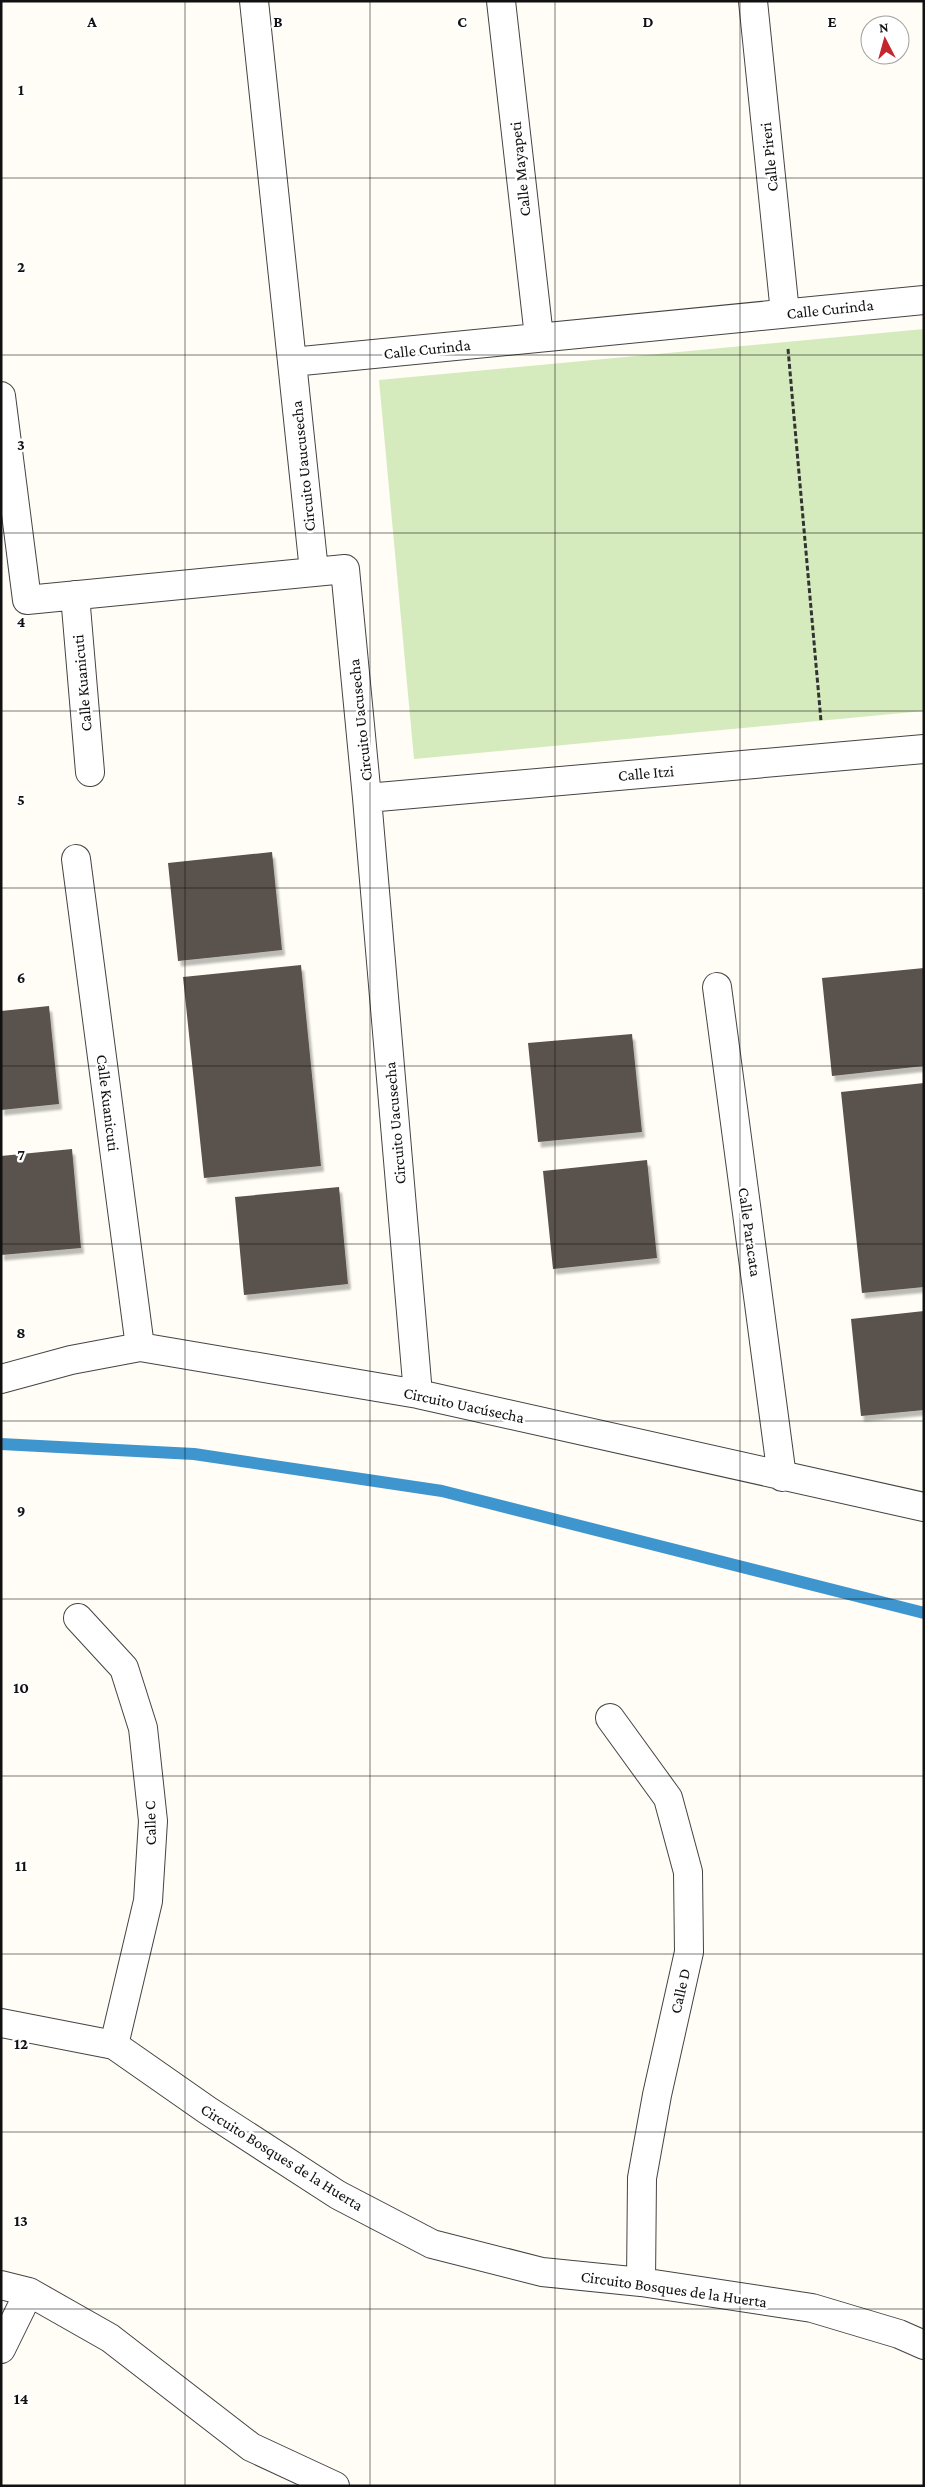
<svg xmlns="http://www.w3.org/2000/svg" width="925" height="2487" font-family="'Crimson Pro',serif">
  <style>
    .green { fill: #d5ebbd }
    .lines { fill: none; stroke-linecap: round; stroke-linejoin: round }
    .stream { stroke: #3f96cf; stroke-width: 12 }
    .building { fill: #5a524d; filter: url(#shadow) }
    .street-casing { stroke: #444; stroke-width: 30 }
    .path { stroke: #333; stroke-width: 3; stroke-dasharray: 5 2.5; stroke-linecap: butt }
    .street { stroke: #fff; stroke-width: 28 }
    .grid { fill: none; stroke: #111; stroke-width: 1; stroke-opacity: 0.55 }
    .labels { text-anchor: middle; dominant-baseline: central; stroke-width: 5; stroke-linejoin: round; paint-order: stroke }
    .street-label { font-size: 16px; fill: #111; stroke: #fff }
    .grid-label { font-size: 16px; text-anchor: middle; font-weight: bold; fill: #111; stroke: #fff; stroke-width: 5; stroke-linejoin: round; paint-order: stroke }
  </style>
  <defs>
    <filter id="shadow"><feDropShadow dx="3" dy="5.5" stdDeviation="1" flood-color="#0004"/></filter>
  </defs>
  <rect width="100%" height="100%" fill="#fffdf5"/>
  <path class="green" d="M924 329V711L414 759 379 380Z"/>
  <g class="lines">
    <path class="stream" d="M1 1444 194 1454 442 1491 924 1613"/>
  </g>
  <path class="building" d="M272 852 282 950 178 961 168 863Z
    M301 965 321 1166 204 1178 183 977Z
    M924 968V1066L832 1076 822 978Z
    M49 1006 59 1104 1 1110V1011Z
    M632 1034 642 1132 538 1142 528 1043Z
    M924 1083V1287L862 1293 841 1092Z
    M72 1149 81 1248 1 1255V1156Z
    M647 1160 657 1258 553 1269 543 1171Z
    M339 1187 348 1284 244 1295 235 1197Z
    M924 1311V1410L861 1416 851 1319Z"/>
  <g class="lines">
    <defs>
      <path id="street" d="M254 1 314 571
        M501 1 539 337
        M753 1 785 313
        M292 362 924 300
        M1 396 27 600 345 569 367 798 418 1394
        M75 595 90 772
        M367 798 924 749
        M76 859 140 1347
        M717 987 782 1477
        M1 1379 71 1360 140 1347 418 1394 924 1507
        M78 1618 124 1668 143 1728 153 1821 148 1901 114 2045
        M610 1718 668 1798 688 1872 689 1952 657 2095 642 2178 641 2282
        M1 2023 114 2045 207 2110 338 2195 432 2244 542 2272 641 2282 812 2308 899 2334 924 2345
        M1 2285 29 2292 110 2338 251 2447 335 2486
        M1 2349 29 2292"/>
    </defs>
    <use href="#street" class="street-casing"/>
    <path class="path" d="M788 349 821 721"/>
    <use href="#street" class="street"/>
  </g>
  <path class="grid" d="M185 1V2486M370 1V2486M555 1V2486M740 1V2486M1 178H924M1 355H924M1 533H924M1 711H924M1 888H924M1 1066H924M1 1244H924M1 1421H924M1 1599H924M1 1776H924M1 1954H924M1 2132H924M1 2309H924"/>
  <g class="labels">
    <g class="street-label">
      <text transform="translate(769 157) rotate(-96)">Calle Pireri</text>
      <text transform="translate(520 169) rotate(-96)">Calle Mayapeti</text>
      <text transform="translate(830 309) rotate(-6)">Calle Curinda</text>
      <text transform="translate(427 349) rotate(-6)">Calle Curinda</text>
      <text transform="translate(303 466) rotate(-96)">Circuito Uaucusecha</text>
      <text transform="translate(82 683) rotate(-95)">Calle Kuanicuti</text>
      <text transform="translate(360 720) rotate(-96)">Circuito Uacusecha</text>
      <text transform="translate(646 773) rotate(-5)">Calle Itzi</text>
      <text transform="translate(108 1103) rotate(83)">Calle Kuanicuti</text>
      <text transform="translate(395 1123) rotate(-95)">Circuito Uacusecha</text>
      <text transform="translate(750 1232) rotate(82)">Calle Paracata</text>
      <text transform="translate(464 1405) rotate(12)">Circuito Uacúsecha</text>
      <text transform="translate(150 1823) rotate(-91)">Calle C</text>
      <text transform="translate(680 1991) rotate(-77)">Calle D</text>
      <text transform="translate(282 2157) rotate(32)">Circuito Bosques de la Huerta</text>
      <text transform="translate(674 2289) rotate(8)">Circuito Bosques de la Huerta</text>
    </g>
  </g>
  <g class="grid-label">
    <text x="92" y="27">A</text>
    <text x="278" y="27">B</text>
    <text x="462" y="27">C</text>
    <text x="648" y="27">D</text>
    <text x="832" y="27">E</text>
    <text x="21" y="95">1</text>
    <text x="21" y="272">2</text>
    <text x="21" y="450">3</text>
    <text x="21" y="627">4</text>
    <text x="21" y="805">5</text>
    <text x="21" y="983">6</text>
    <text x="21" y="1160">7</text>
    <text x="21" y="1338">8</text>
    <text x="21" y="1516">9</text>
    <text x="21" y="1693">10</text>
    <text x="21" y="1871">11</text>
    <text x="21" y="2049">12</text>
    <text x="21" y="2226">13</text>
    <text x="21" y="2404">14</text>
  </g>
  <rect width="925" height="2487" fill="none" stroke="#111111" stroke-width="5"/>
  <g transform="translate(885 40) rotate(354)"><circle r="24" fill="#ffffff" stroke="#a0a0a0"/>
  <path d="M0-4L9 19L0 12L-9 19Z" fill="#c4262e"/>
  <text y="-8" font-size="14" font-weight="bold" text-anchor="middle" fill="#111111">N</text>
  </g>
</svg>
